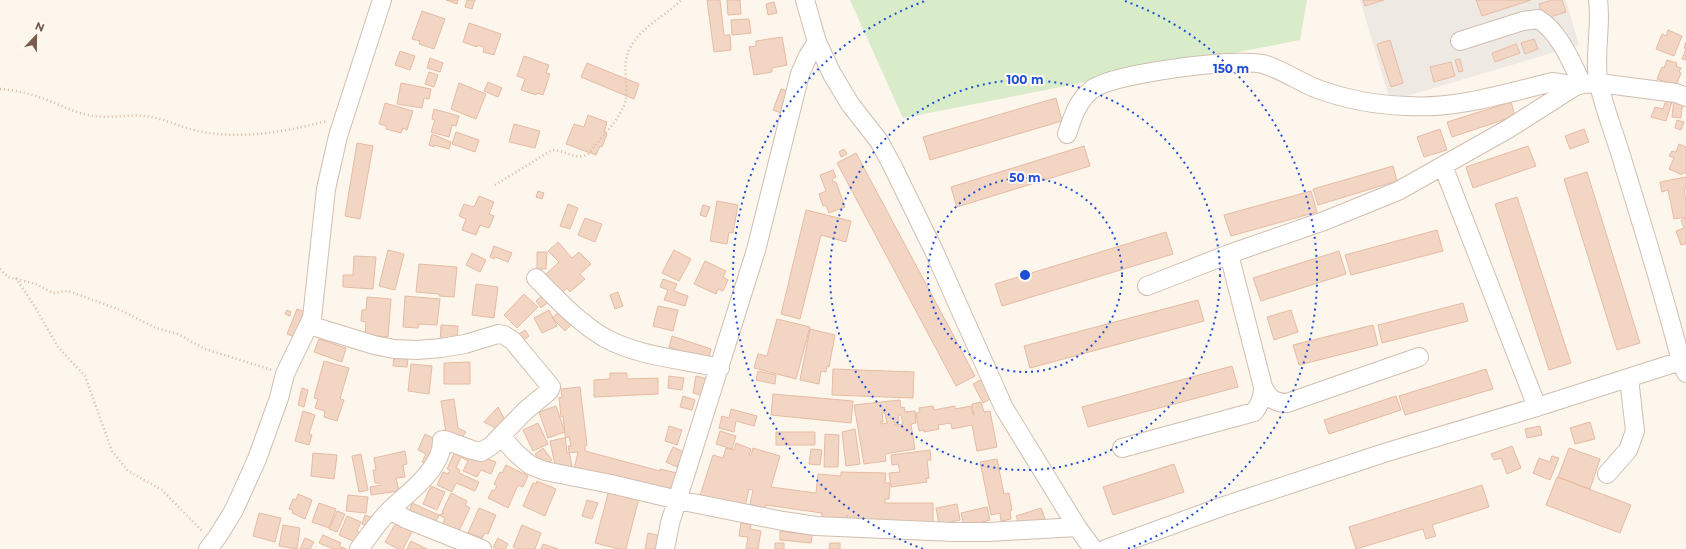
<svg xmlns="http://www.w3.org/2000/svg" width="1686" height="549" font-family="Montserrat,sans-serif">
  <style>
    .industrial { fill: #efe9e4 }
    .green { fill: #d8ecc9 }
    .building { fill: #f3d5c3; stroke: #e6bba3; fill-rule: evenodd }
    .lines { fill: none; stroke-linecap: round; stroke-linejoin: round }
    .minor-casing { stroke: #d1beb0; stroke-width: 20 }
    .path { stroke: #d9b8a5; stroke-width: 2.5; stroke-dasharray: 1 3; stroke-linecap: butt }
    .minor { stroke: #fff; stroke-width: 18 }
    .ring { fill: none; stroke: #1d4ed8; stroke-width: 2; stroke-dasharray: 2 4 }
    .centre { fill: #1d4ed8; stroke: #fffaf3; stroke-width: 2 }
    .ring-label { font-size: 12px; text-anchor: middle; font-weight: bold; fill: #1d4ed8; stroke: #fffaf3; stroke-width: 4; stroke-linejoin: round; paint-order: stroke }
  </style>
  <rect width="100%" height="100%" fill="#fdf6ec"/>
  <path class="industrial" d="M1360 0H1566L1579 45 1390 101Z"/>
  <path class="green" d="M850 0H1307L1300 40 903 118Z"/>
  <path class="building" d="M446 0H458L457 4Z
    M467 0H475L472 9 465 7Z
    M707 0H720L724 35H730L731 50 714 52Z
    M727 0H740L741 14 728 15Z
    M1363 0H1384L1365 6Z
    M1476 0H1531L1482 16Z
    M1552 0H1562L1566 12 1543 19 1539 4Z
    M774 2 777 13 768 15 766 4Z
    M422 11 445 19 434 49 419 44 420 41 412 39Z
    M749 19 751 33 732 35 731 20Z
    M469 23 501 34 494 55 483 52 484 47 477 45V47L463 42Z
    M1668 30 1682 36 1674 56 1656 49 1662 34 1666 36Z
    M782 37 787 65 772 68V72L754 75 749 47 756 46V41Z
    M1534 39 1538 49 1525 54 1521 43Z
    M1390 40 1403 83 1391 87 1377 44Z
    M1686 42V60L1682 59 1686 49 1684 48Z
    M1516 44 1520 53 1495 62 1492 53Z
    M400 51 415 56 410 70 395 65Z
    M524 56 549 65 546 73 550 74 543 95 537 93 536 95 521 90 525 79 517 76Z
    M430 58 443 63 440 72 427 68Z
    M1460 59 1463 71 1459 72 1455 60Z
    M1667 60 1677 63 1676 66 1681 68 1679 72 1681 73 1676 86 1657 79 1662 67 1664 68Z
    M1451 62 1455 76 1434 82 1430 67Z
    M587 63 639 84 634 99 581 77Z
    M429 72 438 75 434 87 425 84Z
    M488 82 502 88 498 97 484 91Z
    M401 83 431 89 429 99 424 98 422 108 397 104Z
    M459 83 486 94 476 119 451 109Z
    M781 89 788 91 786 115 773 110Z
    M1056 98 1062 121 930 160 923 137Z
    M1674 98 1683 99 1681 118 1672 117Z
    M1666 100 1672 102 1666 121 1651 117 1655 107 1663 109Z
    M1511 102 1515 116 1452 137 1447 122Z
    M385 103 413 111 407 130 403 128 401 133 386 129 387 126 379 124Z
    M434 109 459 116 456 126 452 125 449 137 431 132 435 120 432 119Z
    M588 115 607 122 604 133 607 134 602 147 600 146 596 155 566 144 574 124 584 127Z
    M1677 120 1684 122 1681 130 1675 128Z
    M514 124 540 131 535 148 509 142Z
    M1440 129 1447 150 1424 157 1417 137Z
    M1584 129 1589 142 1570 149 1565 136Z
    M456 132 479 140 475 152 452 144Z
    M432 134 451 142 449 149 434 145V147L429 145Z
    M357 143 373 146 360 219 345 216Z
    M1679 144 1686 147V174L1683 172 1682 175 1669 169 1674 158 1669 156 1672 151 1676 152Z
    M1084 146 1090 166 957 207 951 187Z
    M1528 146 1536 166 1473 188 1466 167Z
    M844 149 847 154 841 157 839 152Z
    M856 153 975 376 956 386 837 163Z
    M1393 166 1397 181 1318 205 1313 189Z
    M833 170 836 177 832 179 833 182H836L845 207 829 213 826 205 823 206 819 194 826 191 820 175Z
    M1587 172 1640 343 1617 350 1564 179Z
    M1686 177V189H1684L1686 202V217L1674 219 1668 190 1662 192 1660 182Z
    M538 191 544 193 542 199 536 197Z
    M1311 191 1317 212 1231 236 1224 215Z
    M479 196 494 202 489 214 494 216 489 228 480 225 476 235 462 230 466 219 459 216 464 204 474 207Z
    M1517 197 1571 363 1549 370 1495 204Z
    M717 201 738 205 733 233 729 232 727 244 710 241Z
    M568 204 578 208 570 229 560 226Z
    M703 205 710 207 706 217 700 215Z
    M806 210 851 221 846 242 821 235 800 319 781 314Z
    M585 218 602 224 595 242 578 235Z
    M1686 218V244L1681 245 1676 231 1684 228 1681 220Z
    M1437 230 1443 251 1351 275 1345 255Z
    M1166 232 1173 254 1002 306 995 284Z
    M558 242 572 258 579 252 591 264 580 274 585 279 570 292 567 288 561 294 544 276 559 262 548 251Z
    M494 246 512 253 508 262 495 257 494 259 490 257Z
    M388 250 404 254 395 290 379 286Z
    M674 250 691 259 679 281 662 273Z
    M1339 251 1346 274 1261 301 1253 278Z
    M537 252H547L546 269H537Z
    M472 253 486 260 480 272 466 265Z
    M354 256 376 257 373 289 343 287V275H353Z
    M705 261 726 271 723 277 728 280 723 291 718 289 716 294 694 284Z
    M419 264 457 267 454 297 439 296V294L416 292Z
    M663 279 677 284 674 291 688 296 685 306 664 300 668 290 660 287Z
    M476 284 498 287 494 318 472 315Z
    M618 292 623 306 615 309 610 295Z
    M545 293 551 300 541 308 536 301Z
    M524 294 538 307 517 328 504 315Z
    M405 296 440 299 437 325 419 324 418 328 403 327Z
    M367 297 391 299 388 337 365 335 366 322 361 321 362 310H366Z
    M1198 300 1204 321 1030 368 1024 346Z
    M1463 303 1468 321 1382 343 1378 325Z
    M658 306 678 310 673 331 653 326Z
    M297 309 313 315 303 340 287 334Z
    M287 310 291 312 290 316 285 314Z
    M549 310 557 326 542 333 534 318Z
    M1291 310 1298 332 1274 340 1267 317Z
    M560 311 572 324 565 331 552 318Z
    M777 319 810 327 796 379 754 368 758 354 767 356Z
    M441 325 458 326 457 344 440 343Z
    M1373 325 1378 345 1299 365 1293 345Z
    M810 329 835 335 829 367 827 366 826 372 821 371 819 384 800 380Z
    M525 330 529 336 524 340 519 334Z
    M672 336 711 349 708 360 669 347Z
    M319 339 346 348 342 362 314 352Z
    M394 356 408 357 407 367 393 366Z
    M324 361 349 368 340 399 344 400 337 421 324 417 325 411 315 408 318 399 314 398Z
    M470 362V384H444V363Z
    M411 364 432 366 429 394 408 391Z
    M1232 366 1238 387 1088 427 1082 407Z
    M833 369 914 372 913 398 832 395Z
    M1486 369 1493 389 1405 415 1399 396Z
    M758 371 776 375 775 384 756 380Z
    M610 373H627V379L658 378V394L594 397V380L610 379Z
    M669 376 684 378 682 390 668 388Z
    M696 376 708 379 704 396 693 393Z
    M982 379 992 398 983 403 973 384Z
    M580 387 587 445 585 446V451L660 471V469L681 474 676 490 666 487 665 491 574 469 578 452 567 453 563 416 561 417 559 398 562 397 561 389Z
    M302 388 308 390 304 407 298 405Z
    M773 394 853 401 851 423 771 415Z
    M683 396 695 400 692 410 680 407Z
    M1396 396 1401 410 1329 434 1324 420Z
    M454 399 458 428 466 432 460 440 446 433 441 401Z
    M900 400 901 408 904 407 905 412 915 411 916 423 911 424 915 449 885 454 886 461 864 464 854 405ZM882 413H885L887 423 881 424 880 422H883ZM898 415H901L903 424 895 425V422H899Z
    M981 402 984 412 990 411 997 447 977 451 972 425 952 429 951 423 938 425 939 429 924 432V430L919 431 916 413 920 412 919 408 933 406 934 410 955 406V409L971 406 973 415H974L972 404Z
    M556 406 565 432 548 438 539 412Z
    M498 407 507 424 501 431 484 422Z
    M731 409 757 416 754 426 736 421 734 432 719 428 722 416 729 418Z
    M303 411 315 415 309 434 312 435 309 445 295 441Z
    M1590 422 1595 439 1575 444 1570 428Z
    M538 423 548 444 533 451 523 430Z
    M669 426 682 430 677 445 665 441Z
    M1540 426 1542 435 1527 438 1525 429Z
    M855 429 860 464 846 466 842 432Z
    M720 431 736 436 732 449 716 444Z
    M776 432H815V445H776Z
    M425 434 437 440 428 464 422 462 426 454 418 450Z
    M825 434 839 435 838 467H824Z
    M569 437 571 446H568L572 466 556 470 550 441Z
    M736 443 751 449 749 455H751L753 448 780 456 771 487 816 493 818 474 841 476V472L886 473 885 483H890L889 499H885V503H933V525L847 523V515L846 521 822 518V513L766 505 765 508 750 504 753 490 749 489 744 511 698 502 713 455 723 458 726 448 734 450Z
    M1512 446 1521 468 1507 474 1501 458 1494 460 1491 454Z
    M457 447 496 462 491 474 481 470 477 477 463 471 468 461 461 457 456 468 460 470 459 473 479 482 475 491 456 483 452 492 437 485 443 472 448 474 450 470 447 469Z
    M673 447 684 452 677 467 666 462Z
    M543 448 552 460 543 466 535 454Z
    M1569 448 1600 459 1590 489 1558 477Z
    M811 449 822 450 820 465 809 464Z
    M930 450 931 460H927L929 478 926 479 927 482 891 487 889 473 900 472 898 464 892 465 891 455Z
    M405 451 407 464 403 465 405 477 396 478 399 491 371 495 370 487 381 485 380 483H375L373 470H376L374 458Z
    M313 453 337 455 334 479 311 476Z
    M361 454 368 490 359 492 352 456Z
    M1552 456 1559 458 1550 480 1533 473 1539 458 1550 462Z
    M997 459 1004 494 1009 493 1012 510 1010 511 1011 519 1001 521 1000 513 991 515 980 462Z
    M1174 464 1184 492 1113 515 1103 487Z
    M506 465 528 476 523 487 518 485 508 508 488 498 492 490 494 491 497 486 494 484 500 472 502 473Z
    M1557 477 1631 505 1620 533 1546 505Z
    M537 481 556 489 545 516 523 506 533 483 536 484Z
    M1482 485 1489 507 1432 525 1436 536 1426 539 1423 529 1356 549 1349 527Z
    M431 486 445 492 437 510 423 504Z
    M609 490 639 498 626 549H619L595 543Z
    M451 493 467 501 465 505 470 508 459 531 442 526 445 518 439 515 444 513 442 512Z
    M298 494 312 500 305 519 292 513 293 510 289 509 293 499 296 500Z
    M348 495 368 497 366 513 346 511Z
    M587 500 598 503 592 519 582 516Z
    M319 503 336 509 329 528 312 522Z
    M412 503 439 515 434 525 408 516Z
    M957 504 960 520 939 524 936 508Z
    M987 507 990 520 964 527 961 513Z
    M479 508 496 515 488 534 485 533 482 538 468 533Z
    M1041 508 1047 524 1022 532 1016 516Z
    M337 511 345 514 337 532 329 529Z
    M259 513 281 518 275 542 253 536Z
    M365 515 374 518 371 527 362 524Z
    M347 516 361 522 357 531 362 534 358 543 339 535Z
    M397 521 413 530 403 549H398L385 542Z
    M741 523 751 525 750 529 761 531 758 549H746L748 537 739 536Z
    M283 525 300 528 297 549 279 546Z
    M522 525 541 533 535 549H518L513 547Z
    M780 531 812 535 811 543 780 540Z
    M648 533 662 536 659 549H645Z
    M323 535 341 543 339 546 346 549H333L319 543Z
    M305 538 314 542 310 549H300Z
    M498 538 508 544 505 549H497L493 547Z
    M411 541 427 549H407Z
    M775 543H784V549H775Z
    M830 543H840V549H829Z
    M543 544 558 549H541Z"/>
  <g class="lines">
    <defs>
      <path id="minor" d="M805 0 817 42 832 74 850 104 879 141 892 165 934 251 1004 408 1077 527 1093 549
        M1598 0C1602 27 1593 57 1599 85 1606 114 1617 140 1625 169 1645 233 1664 296 1681 361L1686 373
        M1460 41 1523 21 1538 19C1559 31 1572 63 1582 84
        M1067 134C1073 116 1078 99 1094 88 1118 73 1235 58 1263 64 1281 69 1298 81 1315 88 1344 99 1376 105 1407 106 1456 109 1504 94 1552 82L1565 84 1574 87
        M1443 166 1537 407
        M536 278C557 299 579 323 605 338 640 357 683 359 720 368
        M1147 286 1229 254 1324 221 1398 191 1508 129 1574 87 1582 84 1599 83 1676 93 1686 97
        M309 325 374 345 394 349 417 350 441 348 465 344 498 334 504 335 513 341 551 387 549 391 525 411 491 446 481 452 472 450 445 440H442C443 468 408 493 390 510 378 522 369 536 359 549
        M1263 387C1268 398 1275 403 1287 403L1419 357
        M501 436 516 453 530 465 545 471 611 484 678 500 783 521 816 526 954 532H989L1077 527
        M1122 448 1254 412C1260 404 1263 398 1263 387L1229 254
        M1607 474 1628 450 1635 431 1629 378
        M390 510 406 519 482 549
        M208 549 218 536 234 510 257 459 279 398 285 374 312 318 326 189 338 136 382 0
        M665 549 670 523 756 250 800 74 808 56 817 42
        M1106 549 1221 507 1384 453 1537 407 1681 361"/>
    </defs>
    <use href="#minor" class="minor-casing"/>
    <path class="path" d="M0 89C17 90 35 95 50 101 62 106 72 111 84 114 104 120 125 114 145 116 163 118 180 127 198 131 242 140 284 132 327 121
      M495 185 552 150C565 150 576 161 588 154 599 140 623 116 626 99 628 84 622 65 629 50 640 27 663 18 681 0
      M0 269 8 277 36 284 53 293 68 291 74 293 120 310 156 328 178 334 205 349 272 370
      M16 278 35 307 58 347 85 376 112 451 128 471 162 490 203 532"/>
    <use href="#minor" class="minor"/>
  </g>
  <g class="ring">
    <circle cx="1025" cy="275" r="97"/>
    <circle cx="1025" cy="275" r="195"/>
    <path d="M923 549A292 292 0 0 1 925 1M1125 1A292 292 0 0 1 1127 549"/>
  </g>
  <circle cx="1025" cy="275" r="6" class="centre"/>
  <g class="ring-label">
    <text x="1231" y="73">150 m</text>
    <text x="1025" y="84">100 m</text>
    <text x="1025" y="182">50 m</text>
  </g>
  <g transform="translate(36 36) rotate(22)" stroke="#fffaf3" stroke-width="3" paint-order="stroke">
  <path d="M0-3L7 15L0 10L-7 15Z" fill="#7a5c4d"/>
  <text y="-6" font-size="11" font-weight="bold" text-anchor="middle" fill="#7a5c4d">N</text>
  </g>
</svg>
